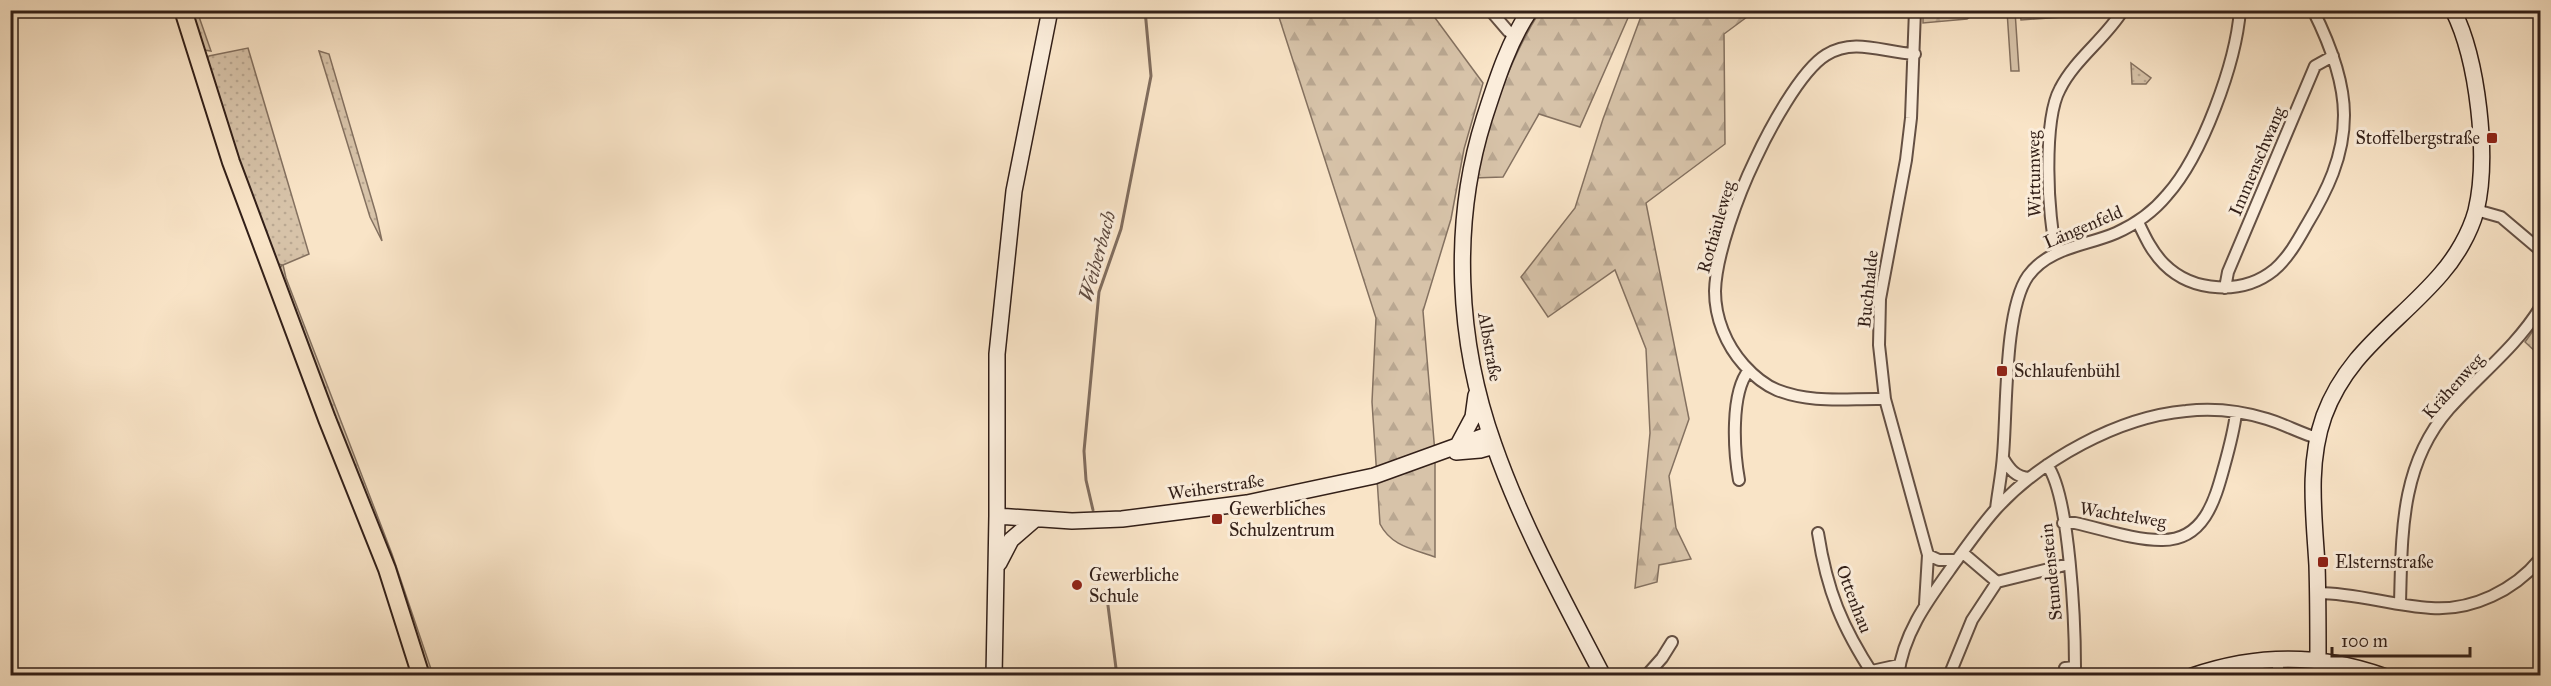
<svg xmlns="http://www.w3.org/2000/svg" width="2551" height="686" font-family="'IM FELL Great Primer',serif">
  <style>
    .grass { fill: url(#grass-dots); stroke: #847160; stroke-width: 1.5 }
    .forest { fill: url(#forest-firs); stroke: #847160; stroke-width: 1.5 }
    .pitch { fill: #d7c3a9; stroke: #847160; stroke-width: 1.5 }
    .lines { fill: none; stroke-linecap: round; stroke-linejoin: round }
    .stream { stroke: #816d5e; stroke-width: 3 }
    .street-casing { stroke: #645044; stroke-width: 14 }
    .secondary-casing { stroke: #321f18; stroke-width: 18 }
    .primary-casing { stroke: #321f18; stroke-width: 20 }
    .street { stroke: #fbeddb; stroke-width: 10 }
    .secondary { stroke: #fbeddb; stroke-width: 15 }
    .primary { stroke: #f9e4c7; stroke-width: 16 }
    .poi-dot { fill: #8f2418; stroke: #fbeddb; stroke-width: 2 }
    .labels { text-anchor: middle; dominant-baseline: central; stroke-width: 6; stroke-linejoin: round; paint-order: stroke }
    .poi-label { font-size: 18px; fill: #321f18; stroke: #fbeddb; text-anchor: start }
    .street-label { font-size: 18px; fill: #321f18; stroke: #fbeddb }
    .water-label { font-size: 20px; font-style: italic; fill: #604c41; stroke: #fbeddb }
  </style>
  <defs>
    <pattern id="grass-dots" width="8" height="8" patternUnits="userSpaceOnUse" patternTransform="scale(1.5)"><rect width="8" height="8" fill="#d7c3a9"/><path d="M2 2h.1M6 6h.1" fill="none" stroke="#b9a791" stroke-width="1.8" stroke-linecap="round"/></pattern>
    <pattern id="forest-firs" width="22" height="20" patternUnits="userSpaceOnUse" patternTransform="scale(1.5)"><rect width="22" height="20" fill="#d7c3a9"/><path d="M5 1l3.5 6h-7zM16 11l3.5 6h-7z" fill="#b9a791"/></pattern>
  </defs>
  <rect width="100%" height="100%" fill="#f9e4c7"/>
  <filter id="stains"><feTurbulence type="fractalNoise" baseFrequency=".00333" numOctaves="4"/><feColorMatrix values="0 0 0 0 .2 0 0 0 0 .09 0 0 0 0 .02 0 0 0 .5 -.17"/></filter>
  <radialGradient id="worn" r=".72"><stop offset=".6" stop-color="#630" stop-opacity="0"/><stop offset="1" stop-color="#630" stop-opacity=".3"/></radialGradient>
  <path class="grass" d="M188 11H197L211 51 204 50Z
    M248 48 309 254 283 265 286 278 392 554 433 675H427L277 273 282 265 275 263 205 62 209 56Z
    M319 51 329 54 376 214 382 241 370 217Z
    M2131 63 2151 78 2146 84H2132Z
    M2540 321V356L2525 342Z"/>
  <path class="forest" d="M1277 11H1430L1483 83 1464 149 1451 219 1423 311 1435 453V557C1413 549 1391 546 1380 524L1372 402 1376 318Z
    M1540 11H1631L1580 127 1539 114 1503 177 1473 178C1491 119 1507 63 1540 11Z
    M1643 11H1755L1724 34 1725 144 1646 203 1689 419 1669 476 1676 528 1691 559 1659 565 1657 582 1635 588 1650 433 1646 349 1615 270 1548 317 1521 277 1575 208 1603 119Z
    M1923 11V10L1979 11 1967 19 1923 23Z"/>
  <path class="pitch" d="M2007 11H2015L2019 71H2011Z
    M2020 11H2074L2075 16 2021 20Z"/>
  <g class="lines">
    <path class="stream" d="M1093 510 1086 480 1084 451 1099 292 1121 229 1151 76 1145 10
      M1106 590 1117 676"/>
    <defs>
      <path id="street" d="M1490 10 1508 31 1515 36
        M1915 10 1911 118 1906 160 1880 299 1879 345 1885 399 1928 555 1925 604
        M2476 210 2501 217 2540 250
        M2138 222C2145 237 2152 252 2164 264 2193 293 2243 295 2274 270 2288 258 2297 242 2306 226 2327 191 2344 157 2344 115 2344 79 2329 42 2313 10
        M2057 252C2047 219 2043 120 2060 89 2075 59 2105 39 2123 10
        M2225 288 2228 272 2315 66 2333 56
        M1885 399C1848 398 1812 404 1777 390 1765 385 1753 375 1744 365 1726 345 1715 318 1715 291 1716 254 1739 193 1755 160 1768 132 1800 71 1826 55 1855 37 1884 53 1915 54
        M2003 458C2010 470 2016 477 2029 478
        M2047 465C2070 495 2075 626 2075 667L2065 668
        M1739 480C1734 452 1730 393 1749 370
        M1996 509C1998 491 2002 473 2003 455 2007 411 2004 310 2028 276 2049 247 2086 246 2116 233 2136 224 2153 212 2167 195 2202 156 2236 63 2240 10
        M2063 523H2075C2103 529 2133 540 2161 540 2204 541 2215 500 2224 467 2229 449 2234 431 2236 413
        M1818 533C1827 591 1842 627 1874 676
        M1963 553 1997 582
        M1928 555 1939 560H1957
        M2318 593C2357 593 2393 606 2431 608 2472 611 2515 590 2540 559
        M2400 603C2402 534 2400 465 2449 409 2480 374 2516 347 2540 308
        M2277 658 2279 676
        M1872 671 1899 665
        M1646 676 1662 658 1672 642
        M1898 676C1903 635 1926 603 1949 571 1964 550 1979 528 1996 509 2041 460 2118 417 2186 411 2212 408 2241 411 2267 419 2284 424 2300 433 2317 438
        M1949 676 1972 620 1997 582 2069 564"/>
      <path id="secondary" d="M1530 10C1508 43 1496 82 1484 119 1451 224 1457 342 1494 445 1522 525 1564 601 1603 676
        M1458 445 1473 417 1476 395
        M1456 452 1480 450 1494 446
        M997 516 1072 521 1122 519 1247 503 1374 476 1490 434
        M999 563 1011 540 1034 520
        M2318 660C2318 628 2318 596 2317 565 2314 515 2307 464 2324 416 2348 351 2398 324 2441 274 2456 257 2470 233 2476 211 2489 157 2478 60 2453 10
        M994 676 997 516V354L1014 191 1050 10
        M2192 676C2256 654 2319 653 2383 676"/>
      <path id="primary" d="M183 10 231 162 327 419 387 569 421 676"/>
    </defs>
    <use href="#street" class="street-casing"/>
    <use href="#secondary" class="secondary-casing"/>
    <use href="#primary" class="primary-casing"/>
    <use href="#street" class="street"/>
    <use href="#secondary" class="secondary"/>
    <use href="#primary" class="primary"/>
  </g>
  <g class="poi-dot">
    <rect x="2486" y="132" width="12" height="12" rx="3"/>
    <rect x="1996" y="365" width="12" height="12" rx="3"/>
    <rect x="1211" y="513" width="12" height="12" rx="3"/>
    <rect x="2317" y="556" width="12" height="12" rx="3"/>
    <circle cx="1077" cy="585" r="6"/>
  </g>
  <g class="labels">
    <g class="poi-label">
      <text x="2480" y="138" text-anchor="end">Stoffelbergstraße</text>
      <text x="2014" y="371">Schlaufenbühl</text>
      <text x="1229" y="509">Gewerbliches<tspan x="1229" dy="21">Schulzentrum</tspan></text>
      <text x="2335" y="562">Elsternstraße</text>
      <text x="1089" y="575">Gewerbliche<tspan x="1089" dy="21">Schule</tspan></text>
    </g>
    <g class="street-label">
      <text transform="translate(2257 161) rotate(-67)">Immenschwang</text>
      <text transform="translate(2034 174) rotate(-91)">Wittumweg</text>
      <text transform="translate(1716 227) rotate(-74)">Rothäuleweg</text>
      <text transform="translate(2083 227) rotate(-23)">Längenfeld</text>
      <text transform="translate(1868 289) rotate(-84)">Buchhalde</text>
      <text transform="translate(1490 347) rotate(80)">Albstraße</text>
      <text transform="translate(2453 386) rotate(-48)">Krähenweg</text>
      <text transform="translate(1216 487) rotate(-8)">Weiherstraße</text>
      <text transform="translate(2123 515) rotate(9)">Wachtelweg</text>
      <text transform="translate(2051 572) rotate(-96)">Stundenstein</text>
      <text transform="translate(1854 599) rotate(69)">Ottenhau</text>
    </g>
    <g class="water-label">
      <text transform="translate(1097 256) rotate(-75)">Weiherbach</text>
    </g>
  </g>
  <rect width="2551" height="686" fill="none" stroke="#f9e4c7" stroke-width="36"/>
  <rect x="12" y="12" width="2527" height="662" fill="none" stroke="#321f18" stroke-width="3"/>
  <rect x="18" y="18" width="2515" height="650" fill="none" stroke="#321f18" stroke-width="1.5"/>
  <path d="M2332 647v9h138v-9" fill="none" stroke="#321f18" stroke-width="3"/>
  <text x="2341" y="647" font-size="18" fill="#321f18" stroke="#fbeddb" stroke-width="4.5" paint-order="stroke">100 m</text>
  <rect width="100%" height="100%" filter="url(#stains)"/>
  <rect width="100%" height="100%" fill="url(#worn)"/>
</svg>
